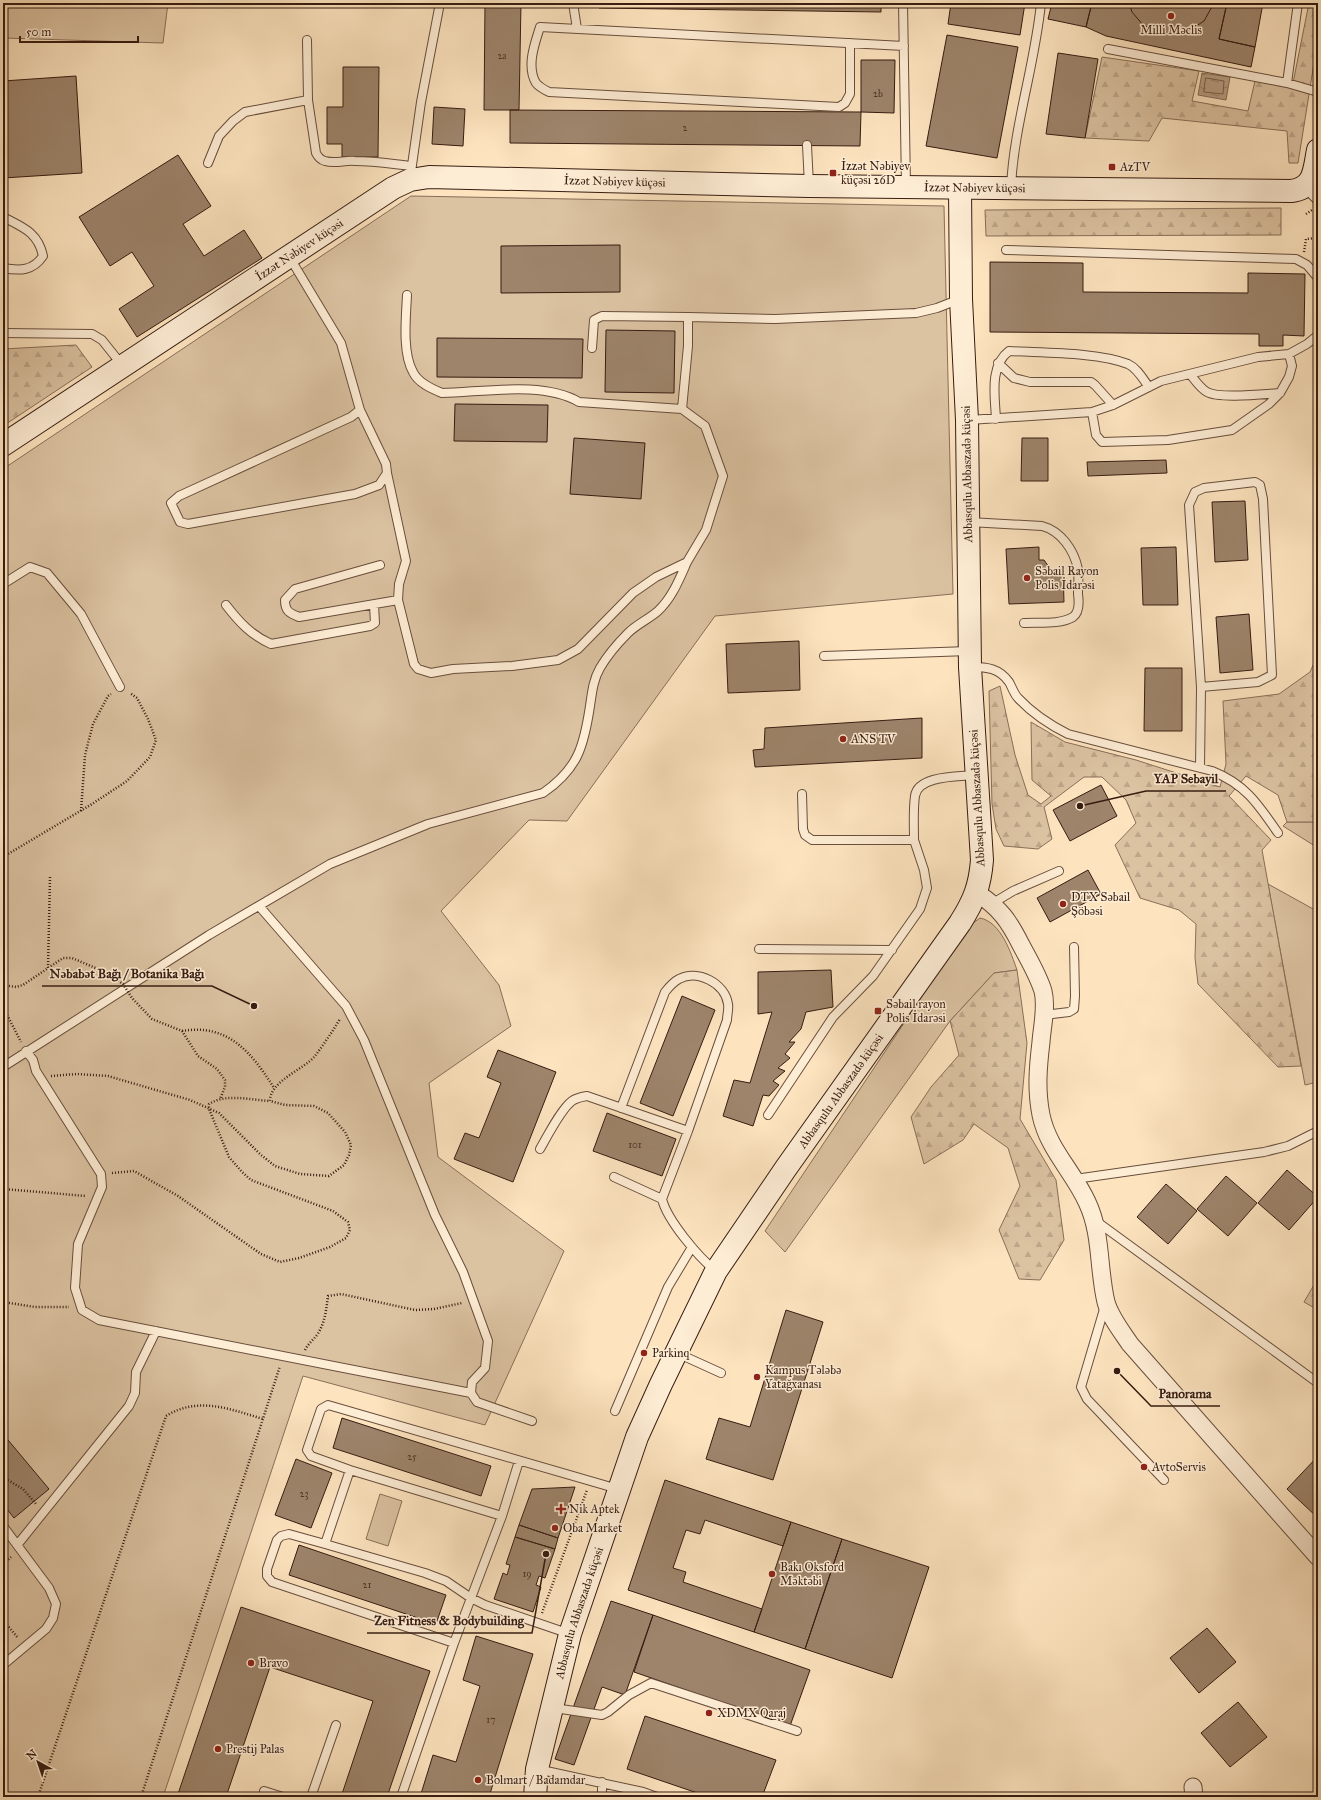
<svg xmlns="http://www.w3.org/2000/svg" width="1321" height="1800" font-family="'IM FELL Great Primer',serif">
  <style>
    .green { fill: #dbc2a1; stroke: #886f59 }
    .forest { fill: url(#forest-firs); stroke: #886f59 }
    .water { fill: url(#water-ripples); stroke: #856b56 }
    .lines { fill: none; stroke-linecap: round; stroke-linejoin: round }
    .shore { stroke: #785e4a; stroke-width: 1 }
    .building { fill: #9d846b; stroke: #361c11 }
    .lane-casing { stroke: #684e3c; stroke-width: 10 }
    .street-casing { stroke: #684e3c; stroke-width: 19 }
    .secondary-casing { stroke: #361c11; stroke-width: 24 }
    .path { stroke: #361c11; stroke-width: 2.5; stroke-dasharray: 1 2; stroke-linecap: butt }
    .lane { stroke: #feedd5; stroke-width: 8 }
    .street { stroke: #feedd5; stroke-width: 17 }
    .secondary { stroke: #feedd5; stroke-width: 22 }
    .path-bridge { stroke: #361c11; stroke-width: 2.5; stroke-dasharray: 1 2; stroke-linecap: butt }
    .poi-dot { fill: #8f2418; stroke: #feedd5; stroke-width: 1.5 }
    .labels { text-anchor: middle; dominant-baseline: central; stroke-width: 3; stroke-linejoin: round; paint-order: stroke }
    .number-label { font-size: 10px; fill: #503628 }
    .poi-label { font-size: 12px; fill: #361c11; stroke: #feedd5; text-anchor: start }
    .street-label { font-size: 12px; fill: #361c11; stroke: #feedd5 }
    .leader { fill: none; stroke: #361c11; stroke-width: 1.5 }
    .callout-dot { fill: #361c11; stroke: #feedd5; stroke-width: 1.5 }
    .callout-label { font-size: 13px; text-anchor: middle; font-weight: bold; fill: #361c11; stroke: #feedd5; stroke-width: 3; stroke-linejoin: round; paint-order: stroke }
  </style>
  <defs>
    <pattern id="forest-firs" width="22" height="20" patternUnits="userSpaceOnUse"><rect width="22" height="20" fill="#dbc2a1"/><path d="M5 1l3.5 6h-7zM16 11l3.5 6h-7z" fill="#bda68a"/></pattern>
    <pattern id="water-ripples" width="26" height="14" patternUnits="userSpaceOnUse"><rect width="26" height="14" fill="#b9a084"/><path d="M2 4q2-2 4 0t4 0M15 11q2-2 4 0t4 0" fill="none" stroke="#97826b"/></pattern>
  </defs>
  <rect width="100%" height="100%" fill="#fde4bf"/>
  <filter id="stains"><feTurbulence type="fractalNoise" baseFrequency=".005" numOctaves="4"/><feColorMatrix values="0 0 0 0 .2 0 0 0 0 .09 0 0 0 0 .02 0 0 0 .5 -.17"/></filter>
  <radialGradient id="worn" r=".72"><stop offset=".6" stop-color="#630" stop-opacity="0"/><stop offset="1" stop-color="#630" stop-opacity=".3"/></radialGradient>
  <path class="green" d="M3 3H168L163 43 3 38Z
    M411 196 944 206 953 594 715 616 567 821 529 820 441 911 499 985 511 1026 429 1083 438 1157 564 1251 485 1425 303 1376 163 1797H3V469Z
    M1287 822H1318V848L1283 826Z
    M1268 884 1315 910 1318 905V1082L1305 1085Z
    M980 918C1001 922 1011 953 1017 970L994 973 950 1021 785 1252 765 1231 963 935 973 923Z
    M380 1494 402 1501 388 1546 366 1539Z"/>
  <path class="forest" d="M1309 3H1318V38L1298 163H1289L1287 131 1162 118 1149 141 1085 138 1102 57 1199 71 1192 101 1248 111 1255 81 1292 88Z
    M1281 208V235L986 236 985 210Z
    M76 345 92 367 3 426V349Z
    M1318 654V822H1287L1278 795 1246 776 1229 796 1271 840 1262 850 1301 1066 1278 1067 1198 984 1195 958 1196 924 1179 910 1140 898 1115 845 1136 823 1126 800 1102 777H1084L1044 807 1052 839 1038 849 1004 846 996 829 992 804 989 691 1000 686 1015 755 1028 795 1041 804 1051 796 1032 780 1031 722 1065 742 1136 760 1220 787 1226 764 1223 701 1279 694 1310 672Z
    M1017 970 1027 1043 1020 1119 1056 1180 1064 1240 1040 1280 1019 1279 999 1230 1020 1186 1008 1148 974 1124 963 1140 924 1164 911 1117 931 1087 959 1055 950 1021 994 973Z
    M1318 1278V1310L1304 1302Z"/>
  <path class="water" d="M1202 73 1230 77 1226 100 1198 95Z"/>
  <g class="lines">
    <path class="shore" d="M1206 78 1224 81 1223 94 1204 92Z"/>
  </g>
  <path class="building" d="M485 3H521L519 110H484Z
    M599 3H881V12L599 8Z
    M951 3H1025L1020 35 948 24Z
    M1052 3H1092L1086 27 1048 19Z
    M1092 3H1227L1219 39 1255 47 1251 67 1106 36 1086 27Z
    M1129 3H1214L1204 21 1190 30 1174 34 1158 32 1143 25 1132 12Z
    M1227 3H1263L1255 47 1219 39Z
    M947 35 1018 47 997 158 926 146Z
    M1058 53 1098 59 1085 138 1046 134Z
    M861 60H895L894 113 861 112Z
    M343 67H379L378 157H342V144H327V107H343Z
    M76 76 82 173 3 178V81Z
    M434 107 465 109 463 146 432 144Z
    M510 110 861 112 860 146 510 143Z
    M178 155 211 206 183 224 204 256 244 230 262 258 137 337 119 309 154 286 132 252 110 266 79 217Z
    M620 245V292L501 293V246Z
    M990 262 1083 263V292L1248 293V273L1305 274 1304 336 1283 335V346H1259V334L990 332Z
    M606 330 675 331 674 393 605 392Z
    M437 338 583 339 582 378 437 377Z
    M455 404 548 405 547 442 454 441Z
    M574 438 645 443 641 499 570 494Z
    M1022 438H1048V481H1021Z
    M1166 460 1167 473 1088 476 1087 462Z
    M1245 501 1248 560 1215 562 1212 502Z
    M1039 547V560H1044L1051 570 1063 569 1064 602 1009 604 1006 549Z
    M1176 547 1178 605H1143L1141 548Z
    M1249 614 1253 670 1220 673 1216 617Z
    M799 641 800 690 728 693 726 644Z
    M1145 668H1182V731H1144Z
    M922 718V758L755 767 753 750 764 749 765 728Z
    M1101 785 1117 816 1070 841 1053 810Z
    M1088 870 1101 894 1050 922 1037 898Z
    M831 970 833 1007 806 1012 801 1029 789 1042H795L785 1054 790 1058 778 1068 785 1071 773 1081 779 1085 769 1096 763 1095 753 1126 723 1116 734 1080 750 1083 772 1012 758 1014V972Z
    M682 996 715 1010 673 1116 640 1103Z
    M498 1050 556 1072 513 1182 454 1159 465 1133 479 1138 501 1083 487 1077Z
    M607 1113 676 1139 662 1176 593 1151Z
    M1287 1170 1318 1197 1289 1230 1258 1203Z
    M1226 1176 1257 1203 1228 1236 1197 1209Z
    M1166 1184 1197 1211 1168 1244 1137 1217Z
    M786 1310 823 1322 773 1480 706 1459 719 1418 750 1427Z
    M342 1418 491 1466 481 1496 333 1448Z
    M3 1434 49 1489 14 1518 3 1504Z
    M1318 1456V1518L1287 1489Z
    M296 1459 332 1473 311 1528 275 1515Z
    M665 1480 791 1522 783 1546 705 1520 700 1534 686 1530 673 1568 686 1572 683 1582 762 1609 754 1632 628 1590Z
    M575 1487 558 1538 519 1525 532 1489Z
    M791 1522 842 1539 805 1649 754 1632Z
    M519 1525 558 1538 555 1549 515 1537Z
    M515 1537 555 1549 545 1578 539 1576 536 1585 541 1587 533 1612 494 1599 503 1573 507 1575 510 1565 506 1564Z
    M842 1539 929 1567 892 1678 805 1649Z
    M299 1545 446 1595 436 1624 289 1575Z
    M611 1601 653 1615 625 1695 602 1687 574 1765 555 1759Z
    M241 1607 430 1671 387 1797H341L373 1701 270 1667 226 1797H177Z
    M653 1615 810 1670 790 1726 634 1672Z
    M1207 1628 1236 1662 1199 1693 1170 1658Z
    M476 1636 533 1654 489 1797H420L433 1755 456 1762 480 1686 463 1680Z
    M1238 1702 1267 1737 1230 1767 1201 1733Z
    M645 1716 776 1760 762 1797H709L627 1769Z"/>
  <g class="lines">
    <defs>
      <path id="lane" d="M573 3 577 29
        M903 3 906 187
        M307 40 308 100 316 153C318 157 321 160 325 161 335 164 345 160 355 161 374 161 392 164 411 166
        M850 43V94L845 103 839 107 549 92C545 90 539 87 536 83 526 66 535 43 540 27L904 46
        M1108 49 1287 83 1318 92
        M1287 83 1298 3
        M807 145 809 185
        M208 163 219 136 233 121 245 112 308 100
        M411 172 421 102 440 3
        M1011 187C1014 125 1035 65 1041 3
        M1305 188 1318 201
        M3 217C22 227 38 232 43 256 33 271 20 271 3 268
        M1006 250 1296 259 1307 265 1318 278
        M290 258 341 343 360 410 386 464 387 473 379 485 355 494 188 524 180 522 171 503 179 496 351 417 360 410
        M407 295C406 317 402 353 413 372 418 383 432 389 442 393 484 392 543 381 579 402L682 409
        M3 333 92 334 102 340 122 365
        M592 348 594 320 602 316 688 317
        M998 363 1014 378 1030 382H1091L1095 385 1113 405
        M1190 374C1195 380 1200 388 1207 392 1219 399 1264 394 1280 393
        M1092 412 1096 435 1102 442 1168 440 1232 430 1269 404 1280 393 1289 377 1292 366 1289 354
        M996 419C995 397 989 366 1009 351 1042 353 1098 352 1128 364 1137 368 1143 379 1149 387
        M969 420 1092 412 1113 405 1161 381 1258 357 1289 354 1307 344 1318 335
        M387 473 406 561 399 584 398 600 414 664 418 669 431 673 453 669 512 666 558 660 578 649 633 593 656 577 687 562 706 530 723 476 705 426 682 409 688 346V317L775 319 916 313 937 308 960 299
        M969 522 1042 526C1061 531 1074 550 1078 569 1079 577 1078 586 1078 594 1079 601 1080 612 1073 617 1060 625 1038 622 1024 623
        M380 565 295 589 285 600C285 611 289 613 299 617L398 600
        M3 584 30 567 47 573 81 614 120 687
        M226 605C239 622 251 635 271 644L370 626 375 623 374 605
        M824 656 969 651
        M971 667C987 667 999 668 1009 682 1012 687 1014 694 1018 698 1032 713 1050 725 1068 734L1212 771C1245 784 1258 804 1278 833
        M1200 768 1201 687 1189 505 1195 492 1204 488 1255 482 1260 485 1263 499 1272 675 1258 682 1201 687
        M802 794 803 829 805 835 812 840H914C914 826 913 810 915 796 918 775 959 777 975 775
        M993 903 1013 891 1059 871
        M259 906 346 1006 364 1040 435 1215 463 1272 488 1341 485 1368 472 1382 471 1393 477 1402 532 1421
        M759 949 892 950
        M1044 1015 1069 1012 1074 1009 1075 996 1074 947
        M26 1051 33 1060 36 1071 101 1174 102 1187 78 1244 75 1288 82 1310 99 1320 471 1393
        M3 1067 209 935 330 864 428 824 543 793C578 769 584 746 590 706 592 693 593 680 600 668 607 656 618 643 628 633 637 624 649 619 658 611 672 598 679 580 687 562
        M621 1108 665 992C669 987 673 982 679 979 697 969 725 983 728 1004 729 1009 727 1015 727 1020L688 1131 662 1199C667 1220 699 1258 716 1271
        M768 1115 833 1017 873 976 920 909 927 888 924 870 914 840
        M540 1149C547 1137 561 1109 572 1101 576 1098 581 1097 587 1096L688 1131
        M614 1177 662 1199
        M1075 1179 1264 1152 1288 1146 1318 1131
        M1096 1221 1318 1383
        M1105 1306 1081 1387 1087 1399 1164 1480
        M677 1353 721 1373
        M615 1411 668 1287 692 1247
        M350 1470 311 1456 307 1450 321 1409 328 1405 618 1489
        M502 1516 350 1470 325 1544 425 1573 446 1581 471 1598 485 1605 570 1634
        M3 1526 49 1588 56 1604 53 1618 46 1629 3 1665
        M18 1544 129 1406 135 1393 136 1372 156 1331
        M325 1544 289 1534 281 1536 277 1540 267 1569V1576L272 1582 454 1643
        M554 1708 602 1715 608 1712 629 1695 651 1683 797 1731
        M537 1769 643 1792 657 1797
        M602 1782V1797
        M264 1791 283 1797
        M311 1797 336 1725
        M401 1797 454 1643 502 1516 519 1461"/>
      <path id="street" d="M977 893C1000 908 1009 921 1021 945 1029 960 1038 975 1043 991 1047 1007 1042 1027 1041 1042 1038 1067 1036 1090 1041 1115 1048 1149 1073 1171 1087 1202 1102 1233 1098 1269 1106 1302 1110 1317 1122 1332 1130 1344L1318 1557
        M1193 1787 1194 1797"/>
      <g id="secondary">
        <path id="s1" d="M3 445 393 188 410 180 429 177 809 186 1291 191C1315 188 1314 170 1318 150"/>
        <path id="s2" d="M535 1797 537 1769 570 1634 637 1437 661 1384 716 1271 786 1168 960 923C974 901 980 886 982 860L970 667 967 420 961 299 960 188"/>
      </g>
    </defs>
    <use href="#lane" class="lane-casing"/>
    <use href="#street" class="street-casing"/>
    <use href="#secondary" class="secondary-casing"/>
    <path class="path" d="M1306 214 1312 210
      M1304 252 1306 239 1318 238
      M81 811 85 755 93 724 108 696 111 694
      M3 857 92 804 127 781 150 757 156 740 148 719 137 698 130 693
      M48 968 50 877
      M3 1007 21 1042
      M182 1031C228 1023 252 1053 274 1088
      M51 1076 77 1074 108 1076 190 1100 219 1113 261 1155 275 1166 300 1174 329 1176 344 1165 349 1155 351 1145 345 1132 328 1113 314 1106 285 1105 270 1101C270 1081 303 1070 315 1056 324 1044 332 1032 340 1019
      M112 1173 134 1171 178 1196 261 1254 280 1262 299 1258 330 1247 346 1238 350 1230 348 1222 333 1211 251 1180 242 1172 229 1157 209 1109V1104C226 1093 250 1100 270 1101
      M3 1189 86 1196
      M3 1302 35 1307H69
      M305 1350C308 1344 313 1340 317 1335 325 1323 326 1311 328 1296L341 1294 415 1310 434 1309 462 1303
      M3 1473 6 1479 23 1489 36 1504
      M3 1562 7 1561 11 1557
      M542 1613 587 1490
      M3 1620 18 1638
      M38 1797 166 1416C198 1396 230 1409 263 1419
      M141 1797 280 1366"/>
    <use href="#lane" class="lane"/>
    <use href="#street" class="street"/>
    <use href="#secondary" class="secondary"/>
    <path class="path-bridge" d="M3 985 16 987 23 985 63 958H72L105 972 123 984 132 998 152 1019 182 1031 198 1056 217 1069 225 1080V1087L220 1099"/>
  </g>
  <g class="poi-dot">
    <circle cx="1171" cy="16" r="4"/>
    <rect x="1108" y="163" width="8" height="8" rx="2"/>
    <rect x="829" y="169" width="8" height="8" rx="2"/>
    <circle cx="1027" cy="578" r="4"/>
    <circle cx="843" cy="739" r="4"/>
    <circle cx="1063" cy="904" r="4"/>
    <rect x="874" y="1007" width="8" height="8" rx="2"/>
    <circle cx="644" cy="1353" r="4"/>
    <circle cx="757" cy="1377" r="4"/>
    <circle cx="1144" cy="1467" r="4"/>
    <path d="M559 1503h4v4h4v4h-4v4h-4v-4h-4v-4h4z"/>
    <circle cx="555" cy="1528" r="4"/>
    <circle cx="772" cy="1574" r="4"/>
    <circle cx="251" cy="1663" r="4"/>
    <circle cx="709" cy="1713" r="4"/>
    <circle cx="218" cy="1749" r="4"/>
    <circle cx="478" cy="1780" r="4"/>
  </g>
  <g class="labels">
    <g class="number-label">
      <text x="502" y="56">2a</text>
      <text x="878" y="94">2b</text>
      <text x="685" y="128">2</text>
      <text x="635" y="1145">101</text>
      <text x="412" y="1457">25</text>
      <text x="304" y="1494">23</text>
      <text x="527" y="1574">19</text>
      <text x="367" y="1585">21</text>
      <text x="491" y="1720">17</text>
    </g>
    <g class="poi-label">
      <text x="1171" y="30" text-anchor="middle">Milli Məclis</text>
      <text x="841" y="166">İzzət Nəbiyev<tspan x="841" dy="14">küçəsi 26D</tspan></text>
      <text x="1120" y="167">AzTV</text>
      <text x="1035" y="571">Səbail Rayon<tspan x="1035" dy="14">Polis İdarəsi</tspan></text>
      <text x="851" y="739">ANS TV</text>
      <text x="1071" y="897">DTX Səbail<tspan x="1071" dy="14">Şöbəsi</tspan></text>
      <text x="886" y="1004">Səbail rayon<tspan x="886" dy="14">Polis İdarəsi</tspan></text>
      <text x="652" y="1353">Parkinq</text>
      <text x="765" y="1370">Kampus Tələbə<tspan x="765" dy="14">Yatağxanası</tspan></text>
      <text x="1152" y="1467">AvtoServis</text>
      <text x="569" y="1509">Nik Aptek</text>
      <text x="563" y="1528">Oba Market</text>
      <text x="780" y="1567">Bakı Oksford<tspan x="780" dy="14">Məktəbi</tspan></text>
      <text x="259" y="1663">Bravo</text>
      <text x="717" y="1713">XDMX Qaraj</text>
      <text x="226" y="1749">Prestij Palas</text>
      <text x="486" y="1780">Bolmart / Badamdar</text>
    </g>
    <g class="street-label">
      <text stroke="none"><textPath href="#s1" startOffset="691">İzzət Nəbiyev küçəsi</textPath></text>
      <text stroke="none"><textPath href="#s1" startOffset="1051">İzzət Nəbiyev küçəsi</textPath></text>
      <text stroke="none"><textPath href="#s1" startOffset="355">İzzət Nəbiyev küçəsi</textPath></text>
      <text transform="translate(967 474) rotate(-91)">Abbasqulu Abbaszadə küçəsi</text>
      <text transform="translate(977 798) rotate(-93)">Abbasqulu Abbaszadə küçəsi</text>
      <text stroke="none"><textPath href="#s2" startOffset="778">Abbasqulu Abbaszadə küçəsi</textPath></text>
      <text stroke="none"><textPath href="#s2" startOffset="190">Abbasqulu Abbaszadə küçəsi</textPath></text>
    </g>
  </g>
  <path class="leader" d="M1080 806L1146 791H1226M254 1006L212 986H42M1117 1371L1151 1406H1220M546 1554L532 1633H367"/>
  <g class="callout-dot">
    <circle cx="1080" cy="806" r="4"/>
    <circle cx="254" cy="1006" r="4"/>
    <circle cx="1117" cy="1371" r="4"/>
    <circle cx="546" cy="1554" r="4"/>
  </g>
  <g class="callout-label">
    <text x="1186" y="783">YAP Sebayil</text>
    <text x="127" y="978">Nəbabət Bağı / Botanika Bağı</text>
    <text x="1185" y="1398">Panorama</text>
    <text x="449" y="1625">Zen Fitness &amp; Bodybuilding</text>
  </g>
  <rect width="1321" height="1800" fill="none" stroke="#fde4bf" stroke-width="16"/>
  <rect x="4" y="4" width="1313" height="1792" fill="none" stroke="#361c11" stroke-width="2"/>
  <rect x="8" y="8" width="1305" height="1784" fill="none" stroke="#361c11"/>
  <g transform="translate(38 1762) rotate(320)" stroke="#feedd5" stroke-width="3" paint-order="stroke">
  <path d="M0-3L7 15L0 10L-7 15Z" fill="#361c11"/>
  <text y="-6" font-size="11" font-weight="bold" text-anchor="middle" fill="#361c11">N</text>
  </g>
  <path d="M20 36v6h118v-6" fill="none" stroke="#361c11" stroke-width="2"/>
  <text x="26" y="36" font-size="12" fill="#361c11" stroke="#feedd5" stroke-width="3" paint-order="stroke">50 m</text>
  <rect width="100%" height="100%" filter="url(#stains)"/>
  <rect width="100%" height="100%" fill="url(#worn)"/>
</svg>
